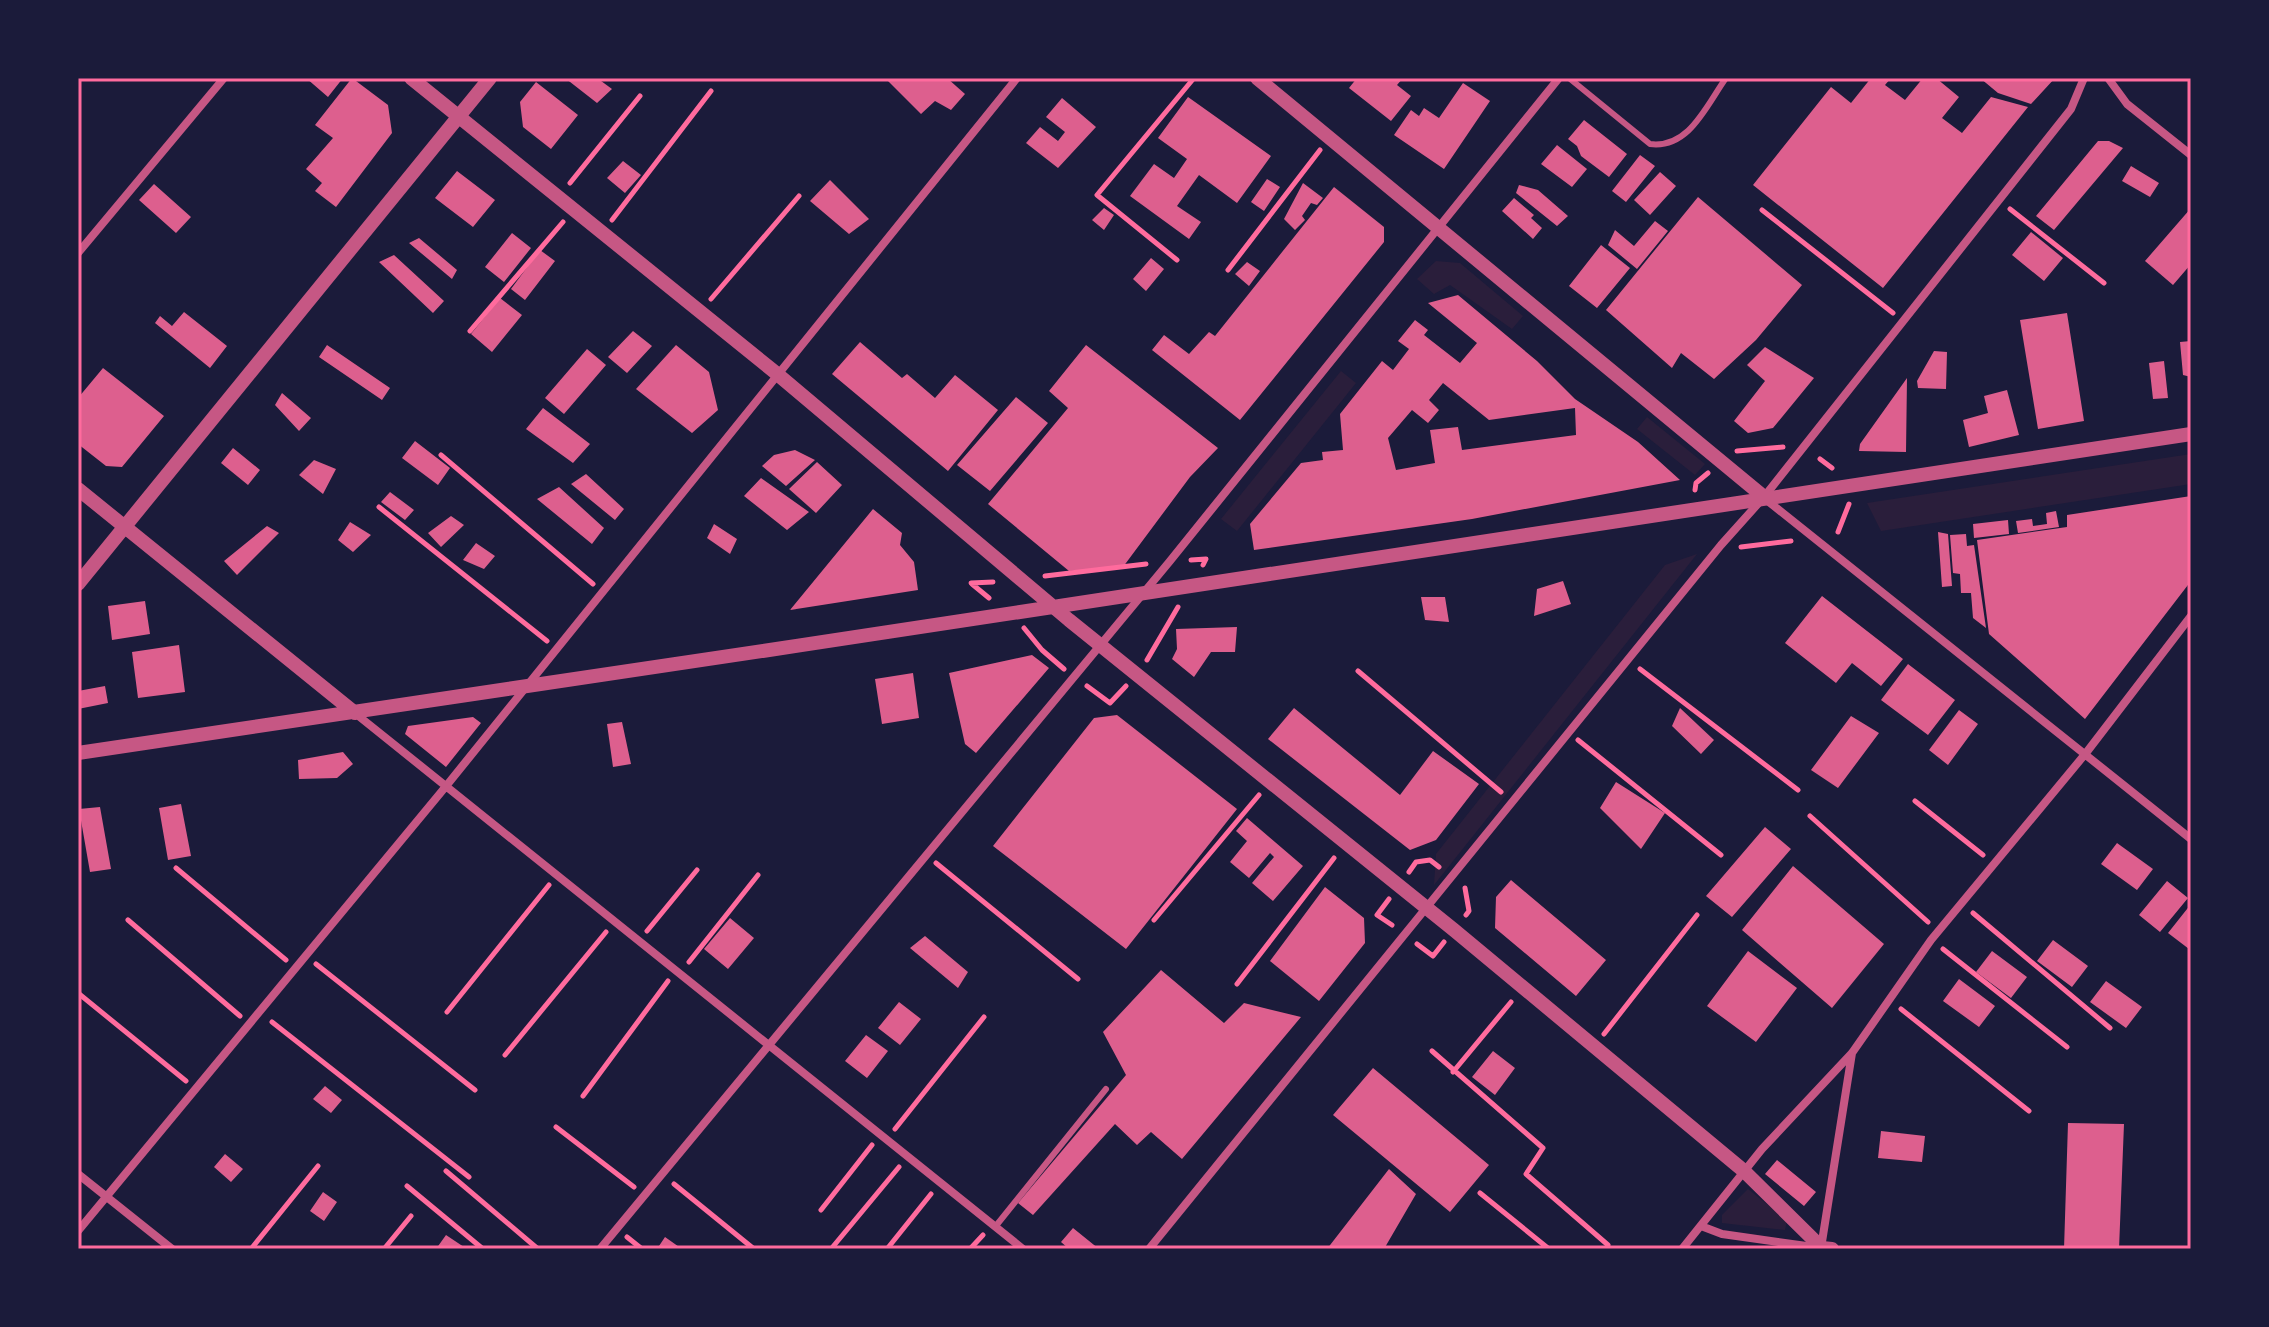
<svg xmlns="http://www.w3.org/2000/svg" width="2269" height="1327" font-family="'Source Sans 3',sans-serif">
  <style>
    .green { fill: #2a1e3b }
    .building { fill: #dd5f8e; fill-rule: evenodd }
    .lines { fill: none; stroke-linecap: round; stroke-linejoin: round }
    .path { stroke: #ff6b9d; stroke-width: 5 }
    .service { stroke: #c65784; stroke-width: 6 }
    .minor { stroke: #c65784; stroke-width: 8 }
    .tertiary { stroke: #c65784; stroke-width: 14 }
    .neatline { fill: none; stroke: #ff6b9d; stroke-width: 3 }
  </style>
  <rect width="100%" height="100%" fill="#1b1b3a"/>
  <path class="green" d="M1436 261 1460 263 1523 316 1512 329 1450 285 1434 294 1417 279Z
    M1341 371 1356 383 1237 531 1221 519Z
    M1647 417 1705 464 1695 475 1637 429Z
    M2191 454V484L1881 531 1867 503Z
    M1697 554 1434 885 1436 854 1665 565Z
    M1748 1189 1787 1220 1785 1230 1722 1223V1215Z"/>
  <path class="building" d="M306 78H343L328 97Z
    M352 78 388 105 392 133 336 207 315 191 322 183 306 169 333 138 315 125Z
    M565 78H597L612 89 597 103Z
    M885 78H947L965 94 951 110 935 101 921 114Z
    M1357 78H1403L1397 85 1411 96 1391 121 1349 88Z
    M1871 78H1891L1885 85 1905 100 1923 78H1936L1959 97 1942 118 1962 133 1991 97 2028 107 1883 288 1753 185 1831 87 1851 103Z
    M1980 78H2055L2031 104 1998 93Z
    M536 82 578 115 551 149 523 127 520 102Z
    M1463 83 1490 101 1444 169 1394 135 1411 110 1419 116 1424 108 1439 118Z
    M1188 97 1271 156 1237 203 1199 175 1177 206 1201 222 1189 239 1130 196 1154 164 1174 178 1187 159 1158 138Z
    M1062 98 1096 127 1058 168 1026 143 1040 127 1058 141 1065 132 1046 117Z
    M1584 120 1627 154 1609 177 1581 156 1577 146 1568 139Z
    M2098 141H2109L2123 148 2054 230 2036 216Z
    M1557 145 1587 169 1572 187 1541 164Z
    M1640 155 1655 166 1626 202 1612 191Z
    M623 161 641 175 625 193 607 178Z
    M2131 166 2159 183 2150 197 2122 181Z
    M457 171 495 200 473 227 435 198Z
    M1660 172 1676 186 1650 215 1634 200Z
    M1267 179 1280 187 1264 211 1251 202Z
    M830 180 869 219 849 234 810 201Z
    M1303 183 1323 198 1317 205 1311 203 1302 216 1305 220 1295 230 1284 219Z
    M154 184 191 217 176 233 139 200Z
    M1519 185 1538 190 1568 216 1557 226 1516 193Z
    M1334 187 1384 227V242L1240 420 1152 350 1164 335 1189 354 1209 332 1215 336Z
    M1698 197 1802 285 1756 340 1714 379 1681 353 1672 368 1606 310Z
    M1514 198 1534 215 1531 218 1542 228 1533 239 1502 211Z
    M1104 208 1114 215 1104 230 1092 220Z
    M2191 208V264L2173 285 2145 261Z
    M1655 221 1668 231 1637 269 1608 245 1615 230 1634 246Z
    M2031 232 2063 258 2044 281 2012 255Z
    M512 233 531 248 504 282 485 267Z
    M419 238 457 270 452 279 409 243Z
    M1601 245 1630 268 1597 308 1569 286Z
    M540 250 555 261 525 300 511 289Z
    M394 255 444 301 433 313 379 262Z
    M1151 258 1164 269 1146 291 1133 279Z
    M1247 262 1260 271 1249 286 1235 274Z
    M1458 295 1537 361 1575 399 1638 442 1680 480 1472 519 1254 550 1250 524 1301 463 1323 460 1322 452 1343 450 1340 414 1382 361 1393 370 1409 349 1398 341 1415 320 1428 330 1424 335 1460 363 1477 343 1428 303ZM1443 383 1489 420 1575 408 1576 435 1462 450 1458 427 1430 430 1435 463 1396 470 1388 438 1412 410 1428 423 1439 410 1429 400Z
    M500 298 522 315 492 352 471 334Z
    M184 312 227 346 210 368 155 323 160 316 172 326Z
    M2067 313 2084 421 2038 429 2020 320Z
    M633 331 652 346 627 373 608 357Z
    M2191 341V377L2183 375 2180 342Z
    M860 342 902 378 907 374 935 398 955 375 998 410 948 471 832 374Z
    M327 345 390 388 382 400 319 357Z
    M676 345 709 372 718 410 692 433 636 389Z
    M1086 345 1218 448 1190 477 1123 567 1069 571 988 504 1068 408 1049 391Z
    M1765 347 1814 378 1773 428 1748 433 1734 421 1765 381 1747 365Z
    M587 349 606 365 564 414 545 398Z
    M1934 351 1947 352 1946 389 1918 388 1917 381Z
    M2164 361 2168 398 2153 399 2149 363Z
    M103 368 164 416 122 467 106 466 78 444V398Z
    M1907 378 1906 452 1859 451 1860 444Z
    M2007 390 2019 435 1969 447 1963 420 1988 413 1984 396Z
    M282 393 311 418 299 431 275 405Z
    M1016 397 1048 423 990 491 957 465Z
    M543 408 590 444 573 463 526 429Z
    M415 441 450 468 438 485 402 458Z
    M233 448 260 470 248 485 221 463Z
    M795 450 815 460 786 486 762 466 774 455Z
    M314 460 336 469 323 494 299 475Z
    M817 462 842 485 816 513 789 489Z
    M586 474 624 509 615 520 571 484Z
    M761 478 809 512 787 530 744 496Z
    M559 487 604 528 592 544 537 499Z
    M390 492 414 510 405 520 381 502Z
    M2191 496V581L2085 719 1989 634 1977 540 2067 527V515Z
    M873 509 902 533 900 545 914 562 918 590 790 610Z
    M2056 511 2059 527 2018 533 2016 521 2032 519 2033 526 2047 524 2046 513Z
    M451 516 464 525 441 547 428 533Z
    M2008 520 2009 534 1974 538 1973 524Z
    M350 522 371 535 353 552 338 540Z
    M714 524 737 539 730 554 707 538Z
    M267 526 279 533 237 575 224 561Z
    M1938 532 1948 534 1952 586 1942 587Z
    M1966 534 1967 546 1974 545 1986 628 1973 618 1971 593H1961L1960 574 1953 573 1950 535Z
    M476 543 495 556 484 569 463 560Z
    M1563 581 1571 604 1534 616 1537 589Z
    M1822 596 1903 659 1881 686 1852 663 1836 683 1785 643Z
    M1421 597H1445L1449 622 1425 620Z
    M145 601 150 634 112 640 108 606Z
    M1237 627 1235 652H1211L1194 677 1172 659 1177 649 1176 629Z
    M179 645 185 692 138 698 132 652Z
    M1032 655 1049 668 976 753 965 744 949 673Z
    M1908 664 1955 700 1928 735 1881 700Z
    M913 673 919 718 882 724 875 679Z
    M105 686 108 703 78 709V691Z
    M1294 708 1400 795 1433 751 1479 784 1436 840 1410 850 1268 739Z
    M1680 708 1714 740 1701 754 1672 726Z
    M1959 710 1978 724 1948 765 1929 750Z
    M1117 715 1237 809 1126 949 993 846 1094 718Z
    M1851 716 1879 733 1838 788 1811 770Z
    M473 717 481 723 446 767 405 734 408 726Z
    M622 722 631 764 613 767 607 724Z
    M343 752 353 764 337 778 299 779 298 760Z
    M1616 782 1665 813 1641 849 1600 808Z
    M181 804 191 856 168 860 159 808Z
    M100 807 111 869 90 872 79 809Z
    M1247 818 1303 866 1273 901 1252 883 1274 857 1270 853 1249 878 1230 862 1247 841 1236 831Z
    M1765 827 1791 849 1732 917 1706 896Z
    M2117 843 2153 869 2137 890 2101 864Z
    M1793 866 1884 944 1832 1008 1742 930Z
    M1511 880 1606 960 1576 996 1495 928 1496 897Z
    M2167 881 2188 898 2160 932 2139 915Z
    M1325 887 1364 918 1365 943 1319 1001 1270 961Z
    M2191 904V947L2189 949 2168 933Z
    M730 918 754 938 728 969 704 949Z
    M925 936 968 972 958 988 910 948Z
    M2053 940 2088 966 2072 987 2037 961Z
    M1748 951 1797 988 1756 1042 1707 1006Z
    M1992 951 2027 977 2011 998 1976 972Z
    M1161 970 1224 1023 1244 1003 1301 1017 1182 1159 1151 1132 1137 1145 1115 1124 1033 1215 1018 1203 1126 1075 1103 1032Z
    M1959 979 1995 1006 1979 1027 1943 1001Z
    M2106 981 2142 1007 2126 1028 2090 1002Z
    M899 1002 921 1019 900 1045 878 1028Z
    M866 1035 888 1051 867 1078 845 1061Z
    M1493 1051 1515 1068 1495 1095 1472 1077Z
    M1373 1068 1489 1165 1450 1212 1333 1115Z
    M325 1086 342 1100 331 1113 313 1099Z
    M2068 1123 2124 1124 2119 1249H2064Z
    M1881 1131 1925 1136 1922 1162 1878 1158Z
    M225 1154 243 1169 231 1182 214 1167Z
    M1777 1160 1816 1192 1804 1206 1765 1174Z
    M1389 1169 1416 1194 1384 1249H1327Z
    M323 1192 337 1202 324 1221 310 1211Z
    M1073 1228 1099 1249H1069L1061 1242Z
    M446 1235 467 1249H436Z
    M665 1237 682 1249H657Z"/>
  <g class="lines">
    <path class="path" d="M570 183 640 96
      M2010 209 2104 283
      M1762 210 1893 313
      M612 220 711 91
      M1177 260 1097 195 1194 78
      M1228 270 1320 150
      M711 299 799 196
      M470 331 563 222
      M1737 451 1783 447
      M441 455 593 584
      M1820 459 1832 468
      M1695 490 1696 483 1708 473
      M379 507 547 641
      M1838 532 1849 504
      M1741 547 1791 541
      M1191 560 1206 559 1203 565
      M1045 576 1146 564
      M971 583 993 582
      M972 584 989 598
      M1024 628 1042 650 1064 669
      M1147 660 1178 607
      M1640 669 1798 790
      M1358 671 1501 792
      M1087 686 1110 703 1126 686
      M1578 740 1721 855
      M1915 801 1983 855
      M1810 816 1928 922
      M936 863 1078 979
      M176 868 286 960
      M1409 872 1416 862 1430 860 1439 867
      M1465 888 1469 911 1466 915
      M1389 899 1377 915 1392 925
      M1973 913 2110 1028
      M128 920 240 1016
      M1154 920 1259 795
      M647 931 697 870
      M1417 944 1433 956 1444 942
      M1943 949 2067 1047
      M689 962 758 875
      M316 964 475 1090
      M1237 984 1334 858
      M78 993 186 1081
      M1901 1009 2029 1111
      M447 1012 549 885
      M272 1022 469 1177
      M1604 1034 1697 915
      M1432 1051 1543 1148 1526 1174 1608 1245
      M505 1055 606 932
      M1453 1072 1511 1002
      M583 1096 668 981
      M556 1127 634 1187
      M895 1129 984 1017
      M446 1171 538 1249
      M674 1184 754 1249
      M407 1186 483 1249
      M1480 1193 1549 1249
      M821 1210 872 1145
      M627 1237 642 1249
      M251 1249 318 1166
      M384 1249 411 1216
      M831 1249 899 1167
      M887 1249 931 1194
      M970 1249 983 1235"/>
    <path class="service" d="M1569 78 1650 144C1689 149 1706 106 1726 78
      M995 1227 1106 1089"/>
    <path class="minor" d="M2108 78 2127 104 2191 155
      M78 253 224 78
      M1764 498 2191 839
      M356 714 1023 1249
      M78 1174 172 1249
      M1701 1226 1722 1234 1821 1248
      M78 1231 447 785 1017 78
      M1821 1248 1852 1053
      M600 1249 1170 561 1559 78
      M1149 1249 1721 545 1764 497 2071 109 2084 78
      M1682 1249 1762 1149 1852 1053 1931 940 2086 753 2191 616"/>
    <path class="tertiary" d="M411 78 776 373 1069 620 1454 930 1744 1171 1822 1248 1832 1249
      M1257 78 1764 497
      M78 489 355 713
      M78 584 490 78
      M78 753C783 651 1486 538 2191 434"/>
  </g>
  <rect width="2269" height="1327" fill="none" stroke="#1b1b3a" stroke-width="160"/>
  <rect x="80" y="80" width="2109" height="1167" class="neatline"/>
</svg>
